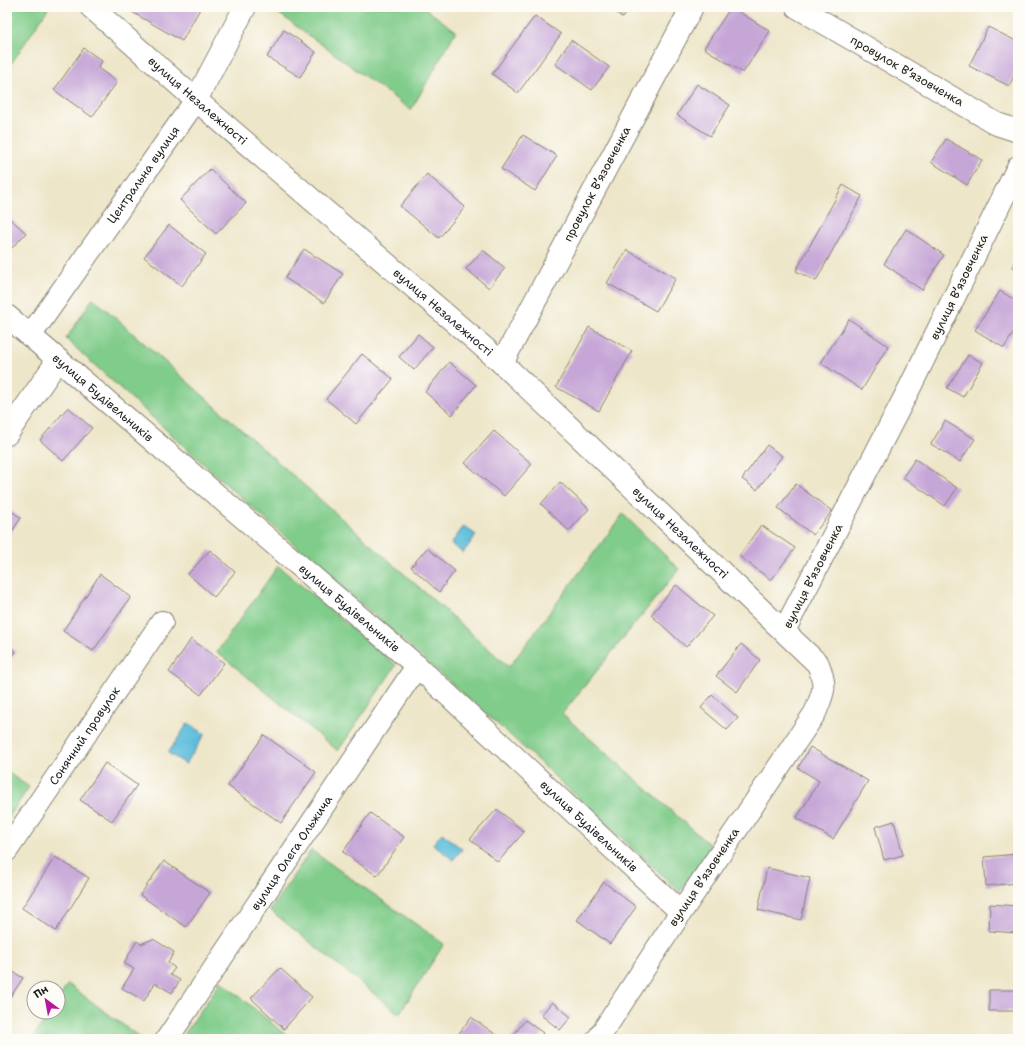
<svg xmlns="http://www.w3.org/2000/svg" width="1025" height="1046" font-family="'Shantell Sans',sans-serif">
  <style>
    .green { fill: #80cc8a; stroke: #4e7453 }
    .water { fill: #5cbddb; stroke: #3c6c7c }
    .building { fill: #c6a6d7 }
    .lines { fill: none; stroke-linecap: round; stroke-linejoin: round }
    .minor-casing { stroke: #858172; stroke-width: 24 }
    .minor { stroke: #fff; stroke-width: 22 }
    .labels { text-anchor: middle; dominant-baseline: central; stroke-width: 3; stroke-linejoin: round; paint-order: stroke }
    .street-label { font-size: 12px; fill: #1c1c1c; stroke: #fdfcf7 }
  </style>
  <rect width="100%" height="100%" fill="#fdfcf7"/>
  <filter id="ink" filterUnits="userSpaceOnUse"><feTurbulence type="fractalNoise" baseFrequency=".025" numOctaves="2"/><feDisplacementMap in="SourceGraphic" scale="8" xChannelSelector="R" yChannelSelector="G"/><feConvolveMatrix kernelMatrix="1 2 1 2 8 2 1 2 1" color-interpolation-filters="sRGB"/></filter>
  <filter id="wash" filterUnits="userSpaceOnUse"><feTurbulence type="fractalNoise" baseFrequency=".012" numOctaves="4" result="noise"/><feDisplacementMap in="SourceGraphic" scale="16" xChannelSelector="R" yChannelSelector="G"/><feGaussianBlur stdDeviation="0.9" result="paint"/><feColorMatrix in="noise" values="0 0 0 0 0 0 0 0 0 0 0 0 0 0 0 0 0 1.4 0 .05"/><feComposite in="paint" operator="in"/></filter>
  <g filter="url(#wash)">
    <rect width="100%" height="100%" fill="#eee6c9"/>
    <path class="green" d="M7 7H49L7 70Z
      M270 7H423L456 31 411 110Z
      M93 298 509 667 623 514 679 569 562 714 711 846 680 892 511 736 229 487 66 339Z
      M278 566 396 665 338 751 217 652Z
      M7 772 29 787 7 820Z
      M311 850 444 944 399 1014 270 910Z
      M221 981 291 1039H181Z
      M68 984 142 1039H32L50 1012H58V1000Z"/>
    <path class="water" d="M464 526 476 535 463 553 451 544Z
      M188 723 205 734 186 764 168 753Z
      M442 833 462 849 453 860 433 844Z"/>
    <g id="blocks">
      <path class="building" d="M135 7H201L182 41 132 12Z
        M609 7H631L623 18Z
        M731 7 770 31 743 73 704 48Z
        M535 16 561 34 518 93 492 74Z
        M988 27 1018 42V68L1009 86 969 66Z
        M284 30 316 52 300 77 267 57Z
        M571 40 609 67 592 90 555 64Z
        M84 48 102 61 98 68 117 82 92 117 54 90Z
        M697 84 730 105 710 136 677 115Z
        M523 135 557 156 535 191 501 169Z
        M946 139 982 160 967 185 931 162Z
        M210 169 246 203 216 234 180 200Z
        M427 174 465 207 439 238 400 206Z
        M843 185 862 196 816 281 796 271Z
        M7 216 26 233 12 248 7 244Z
        M169 225 206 254 182 286 144 257Z
        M906 229 944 255 922 290 884 264Z
        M304 249 343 274 324 303 285 278Z
        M483 250 505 268 489 288 466 269Z
        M627 250 676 278 656 311 607 283Z
        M1018 257V271L1012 266Z
        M1000 291 1018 302V325L1004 348 975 330Z
        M849 319 888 346 862 390 821 363Z
        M589 327 632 351 599 411 556 387Z
        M418 334 433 347 414 370 399 357Z
        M362 354 393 379 356 424 326 399Z
        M968 355 983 363 963 397 947 388Z
        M449 362 476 385 452 415 425 392Z
        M68 407 92 428 63 461 40 440Z
        M945 421 975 439 960 462 931 444Z
        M494 431 532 464 504 496 465 463Z
        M767 445 782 456 757 490 742 479Z
        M915 459 957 488 945 506 903 477Z
        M560 482 589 509 569 531 541 504Z
        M796 484 832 511 813 535 778 508Z
        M7 508 21 518 7 539Z
        M761 525 795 548 771 580 739 556Z
        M427 548 455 571 439 592 411 567Z
        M210 550 235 572 214 597 188 574Z
        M100 574 131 597 93 651 63 631Z
        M676 585 713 616 686 647 651 615Z
        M191 639 224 663 201 695 169 672Z
        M741 644 760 660 737 692 716 676Z
        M7 645 16 652 7 663Z
        M712 695 738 718 727 730 701 708Z
        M264 735 316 772 281 823 228 786Z
        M810 747 868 781 833 839 797 818 819 781 798 768Z
        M105 763 137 785 112 821 80 800Z
        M497 809 524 832 498 862 470 839Z
        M370 813 404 837 377 876 343 852Z
        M894 821 903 855 884 860 875 827Z
        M1018 854V883L986 886 984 857Z
        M55 857 89 878 56 931 22 908Z
        M164 861 210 893 186 927 140 895Z
        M767 868 810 878 801 920 758 910Z
        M604 882 636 907 610 944 577 920Z
        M990 904 1018 906V933L989 931Z
        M153 939 174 952 168 963 175 968 170 975 180 980 172 993 155 983 144 1001 122 988 134 969 124 963 137 941 141 944Z
        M7 968 23 978 7 1002Z
        M280 968 312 997 284 1029 251 998Z
        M989 990H1018V1011H989Z
        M552 1002 571 1017 560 1030 541 1015Z
        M471 1017 502 1039H462L457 1036Z
        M525 1020 543 1033 539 1039H511Z"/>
    </g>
  </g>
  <g filter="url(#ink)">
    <use href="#blocks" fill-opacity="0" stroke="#858172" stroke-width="1"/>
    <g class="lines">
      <defs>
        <g id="minor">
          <path id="s1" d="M91 7 196 100 502 363 818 664C827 687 824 691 815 713L681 912 598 1039"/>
          <path d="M797 7 997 124 1018 131"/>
          <path id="s2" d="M7 316 417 666 681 912"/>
          <path id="s3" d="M30 336 196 100 245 7"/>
          <path d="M502 363 692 7"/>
          <path d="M7 434 58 360"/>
          <path d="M784 631 910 387 1018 167"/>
          <path id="s4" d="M7 850 162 622"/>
          <path id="s5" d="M167 1039 417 666"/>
        </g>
      </defs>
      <use href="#minor" class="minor-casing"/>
      <use href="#minor" class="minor"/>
    </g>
  </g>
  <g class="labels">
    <g class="street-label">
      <text transform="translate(907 71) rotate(30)">провулок Вʼязовченка</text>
      <text stroke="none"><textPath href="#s1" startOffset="142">вулиця Незалежності</textPath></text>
      <text stroke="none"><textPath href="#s3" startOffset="197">Центральна вулиця</textPath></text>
      <text transform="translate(597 184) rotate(-62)">провулок Вʼязовченка</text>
      <text transform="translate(959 287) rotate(-64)">вулиця Вʼязовченка</text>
      <text stroke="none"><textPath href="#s1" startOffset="466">вулиця Незалежності</textPath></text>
      <text stroke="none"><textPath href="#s2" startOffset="126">вулиця Будівельників</textPath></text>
      <text stroke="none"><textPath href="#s1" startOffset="790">вулиця Незалежності</textPath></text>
      <text transform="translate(813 576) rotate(-63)">вулиця Вʼязовченка</text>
      <text stroke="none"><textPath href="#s2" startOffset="450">вулиця Будівельників</textPath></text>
      <text stroke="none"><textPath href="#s4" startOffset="138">Сонячний провулок</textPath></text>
      <text stroke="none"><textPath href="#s2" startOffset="774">вулиця Будівельників</textPath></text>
      <text stroke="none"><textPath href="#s5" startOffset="224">вулиця Олега Ольжича</textPath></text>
      <text transform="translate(704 877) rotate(-56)">вулиця Вʼязовченка</text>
    </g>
  </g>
  <rect width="1025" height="1046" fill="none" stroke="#fdfcf7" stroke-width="24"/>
  <g transform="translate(46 1000) rotate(328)"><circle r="19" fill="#fdfcf7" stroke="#a3a29f"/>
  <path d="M0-3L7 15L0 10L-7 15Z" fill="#b5179e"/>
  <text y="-6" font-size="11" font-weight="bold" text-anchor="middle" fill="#1c1c1c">Пн</text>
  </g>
</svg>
